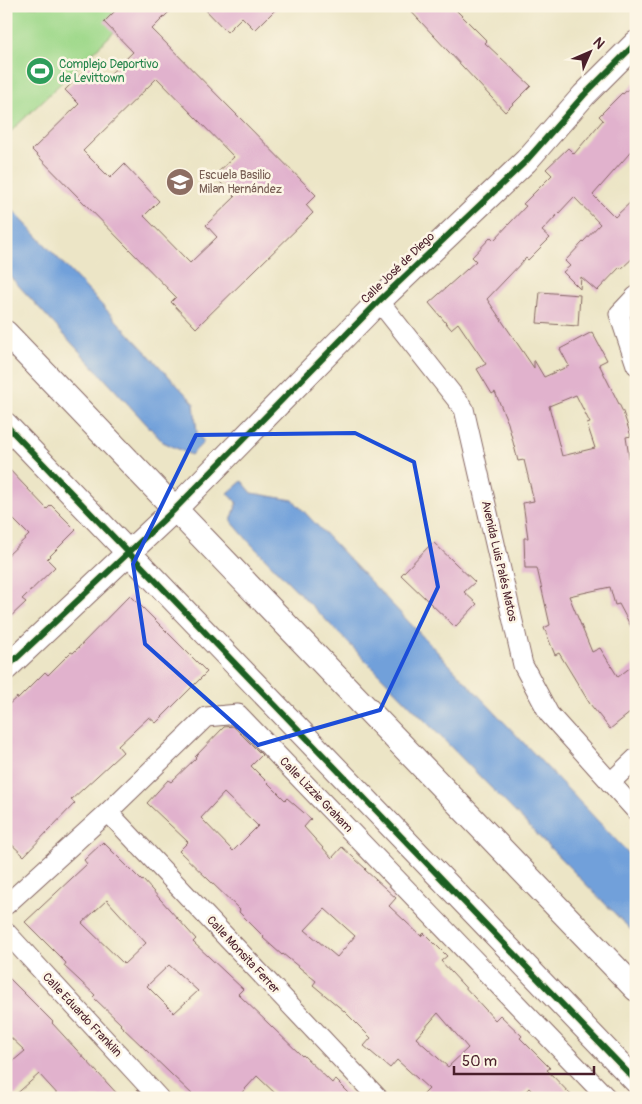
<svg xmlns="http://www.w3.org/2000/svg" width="642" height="1104" font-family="Pangolin,sans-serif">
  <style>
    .green { fill: #a0d98c; stroke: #757c5c }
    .water { fill: #71a0da; stroke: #5e6082 }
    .building { fill: #e1b2cd; fill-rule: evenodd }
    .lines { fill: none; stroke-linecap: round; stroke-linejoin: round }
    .minor-casing { stroke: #836461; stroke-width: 21 }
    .tertiary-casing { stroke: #836461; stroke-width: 26 }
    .minor { stroke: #fff; stroke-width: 19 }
    .tertiary { stroke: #fff; stroke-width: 24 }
    .cycleway-casing { stroke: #fcf5e5; stroke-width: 9 }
    .cycleway { stroke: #1b5e20; stroke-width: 6 }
    .marked { fill: none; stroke: #1d4ed8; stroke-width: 4; stroke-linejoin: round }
    .labels { text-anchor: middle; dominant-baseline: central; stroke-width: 5; stroke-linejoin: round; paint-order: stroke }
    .leisure-label { font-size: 12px; fill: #27864d; stroke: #fcf5e5; text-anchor: start }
    .education-label { font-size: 12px; fill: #785e54; stroke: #fcf5e5; text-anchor: start }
    .street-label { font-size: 12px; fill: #4a1f2b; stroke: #fcf5e5 }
  </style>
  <rect width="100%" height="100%" fill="#fcf5e5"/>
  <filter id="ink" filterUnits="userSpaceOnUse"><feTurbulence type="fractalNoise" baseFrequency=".02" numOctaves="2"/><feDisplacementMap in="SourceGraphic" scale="10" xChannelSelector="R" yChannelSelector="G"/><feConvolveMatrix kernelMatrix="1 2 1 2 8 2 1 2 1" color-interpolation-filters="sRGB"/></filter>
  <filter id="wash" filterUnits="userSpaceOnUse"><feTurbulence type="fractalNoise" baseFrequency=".0096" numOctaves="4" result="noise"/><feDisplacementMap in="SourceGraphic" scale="20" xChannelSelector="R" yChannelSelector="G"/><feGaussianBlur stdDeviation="1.12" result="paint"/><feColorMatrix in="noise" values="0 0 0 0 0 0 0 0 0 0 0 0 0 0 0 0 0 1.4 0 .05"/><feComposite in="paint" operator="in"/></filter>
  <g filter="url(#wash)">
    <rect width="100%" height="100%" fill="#ece5c6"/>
    <path class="green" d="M6 6H141L6 136Z"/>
    <path class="water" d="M6 203 194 403 197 433 204 442 191 455 163 442 6 272Z
      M242 481 252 493 293 500 636 861V935L251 544 231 521 237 503 228 493Z"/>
    <g id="blocks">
      <path class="building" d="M120 6H175L152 29 316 195 306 205 313 213 196 328 171 302 176 297 32 150 79 104 65 90 90 65 104 80 133 52 104 22ZM157 78 234 157 214 176 235 197 206 225 217 237 190 263 144 216 159 201 124 164 110 178 83 151Z
        M202 6H279L255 30 242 17 227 32Z
        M406 6H452L487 41 485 43 531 86 505 112Z
        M636 82V146L593 195 615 217 636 197V255L621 269 620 267 597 291 581 277 580 289 563 272 570 266 565 261 600 224 574 197 542 231 550 238 528 260 526 258 487 299 534 368V360L544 377 569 366 560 349 592 332 607 360 599 364 623 412 631 436 626 437 634 490H636V636L619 604 615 605 610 587 569 596 592 652 600 648 618 677 636 663V708L610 729 590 704 559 653 555 655 544 628 550 625 537 568H525L524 538H528L523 503 534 501 524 460 518 461 508 423 495 392 492 394 477 369 486 364 458 323 451 329 429 303 476 261 472 257 491 237 494 240 526 206 523 204 552 175 546 169 568 148 574 154 603 120 599 116 622 93 623 94ZM576 395 590 423 587 424 595 448 562 456 549 406Z
        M540 292 580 295 578 326 537 323Z
        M6 466 47 509 51 505 76 530 47 559 55 567 22 599 26 602 6 621V557L29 535 6 512Z
        M433 542 475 582 464 592 477 604 455 627 401 575Z
        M130 595 207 672 156 723 149 717 118 746 123 752 71 800 75 803 24 856 6 839V707L17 697 18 699 45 672 48 675 71 652 73 653Z
        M233 726 262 755 251 766 285 800 287 798 311 819 304 827 332 858 342 847 366 869 365 870 396 898 389 906 421 936 424 933 447 956 441 961 495 1020 500 1015 522 1036 520 1038 550 1068 547 1070 574 1098H538L529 1088 519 1098H420L429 1089 397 1060 390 1068 364 1046 371 1038 344 1011 313 985 316 981 283 954 282 955 263 938 264 937 239 912 240 910 179 851 188 842 147 803 168 780 171 782 196 758 195 757 224 727ZM224 793 258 826 233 851 201 818ZM325 909 355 936 337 957 305 930ZM438 1013 468 1048 448 1067 416 1038Z
        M103 842 142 881 143 880 196 939 193 942 243 989 238 994 302 1056 303 1055 332 1083 335 1079 354 1098H280L257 1076 237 1098H196L120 1025 121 1024 93 997 95 995 64 966 66 963 25 922 87 864 84 860ZM107 900 146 943 124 964 82 923ZM169 965 198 991 174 1013 147 986Z
        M6 975 53 1022 52 1023 121 1098H61L39 1074 12 1098H6V1067L25 1051 6 1033Z"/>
    </g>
  </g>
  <g filter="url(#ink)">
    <use href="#blocks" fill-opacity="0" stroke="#836461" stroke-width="1"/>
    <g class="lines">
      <defs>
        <path id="minor" d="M636 296 619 314 636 365
          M379 301 464 409 523 665 549 714 636 811
          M610 783 636 758
          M108 812 378 1098
          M6 905 108 812 206 717 238 714 607 1098
          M6 932 159 1098"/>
        <path id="tertiary" d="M6 333 636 989
          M6 425 636 1081
          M6 668 175 509 379 301 526 161 584 95 636 43"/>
      </defs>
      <use href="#minor" class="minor-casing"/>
      <use href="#tertiary" class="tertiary-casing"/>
      <use href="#minor" class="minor"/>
      <use href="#tertiary" class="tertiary"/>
      <defs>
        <path id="cycleway" d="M6 425 636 1081
          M6 668 175 509 379 301 526 161 584 95 636 43"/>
      </defs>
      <use href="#cycleway" class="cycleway-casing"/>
      <use href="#cycleway" class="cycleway"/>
    </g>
  </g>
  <path class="marked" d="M355 433 414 462 438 587 380 710 258 745 145 644 133 564 196 435Z"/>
  <defs>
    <symbol id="stadium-disc" viewBox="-11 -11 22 22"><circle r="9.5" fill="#2e9e5b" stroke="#fcf5e5"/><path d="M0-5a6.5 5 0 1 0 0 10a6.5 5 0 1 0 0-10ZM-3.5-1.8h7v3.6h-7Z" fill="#fff"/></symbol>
    <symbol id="school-disc" viewBox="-11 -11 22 22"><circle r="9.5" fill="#8d6e63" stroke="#fcf5e5"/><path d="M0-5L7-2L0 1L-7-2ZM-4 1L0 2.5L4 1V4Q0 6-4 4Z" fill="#fff"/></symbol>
  </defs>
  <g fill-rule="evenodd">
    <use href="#stadium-disc" x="24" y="55" width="32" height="32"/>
    <use href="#school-disc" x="164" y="166" width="32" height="32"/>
  </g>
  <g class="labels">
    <g class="leisure-label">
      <text x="59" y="64">Complejo Deportivo<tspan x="59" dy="14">de Levittown</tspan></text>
    </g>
    <g class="education-label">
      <text x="199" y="175">Escuela Basilio<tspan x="199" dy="14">Milan Hernández</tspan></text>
    </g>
    <g class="street-label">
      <text transform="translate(398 268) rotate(-44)">Calle José de Diego</text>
      <text transform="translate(499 561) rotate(77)">Avenida Luis Palés Matos</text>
      <text transform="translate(316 795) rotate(46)">Calle Lizzie Graham</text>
      <text transform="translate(243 955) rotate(47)">Calle Monsita Ferrer</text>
      <text transform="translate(82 1015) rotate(47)">Calle Eduardo Franklin</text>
    </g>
  </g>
  <rect width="642" height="1104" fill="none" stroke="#fcf5e5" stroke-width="25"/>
  <g transform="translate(590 52) rotate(45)" stroke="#fcf5e5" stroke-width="4" paint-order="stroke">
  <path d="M0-4L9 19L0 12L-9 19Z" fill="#4a1f2b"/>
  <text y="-8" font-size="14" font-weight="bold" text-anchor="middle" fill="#4a1f2b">N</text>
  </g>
  <path d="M454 1066v8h140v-8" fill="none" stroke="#4a1f2b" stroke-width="2.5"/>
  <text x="462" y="1066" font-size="15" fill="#4a1f2b" stroke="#fcf5e5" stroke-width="4" paint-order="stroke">50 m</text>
</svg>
